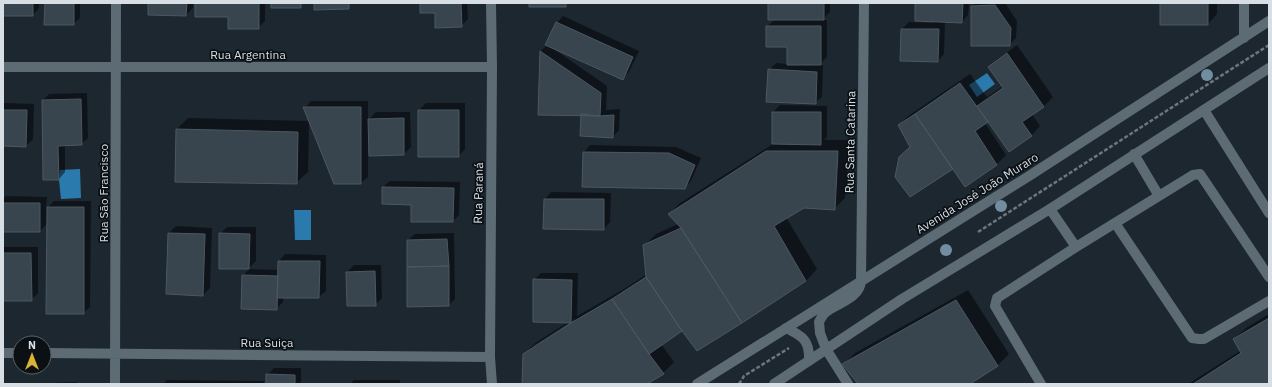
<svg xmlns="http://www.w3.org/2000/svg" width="1272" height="387" font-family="'IBM Plex Sans',sans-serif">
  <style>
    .water { fill: #2b7aad }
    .shadow { fill: #0007; fill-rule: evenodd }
    .building { fill: #38454f; stroke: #4b5863 }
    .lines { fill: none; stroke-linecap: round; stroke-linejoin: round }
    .path { stroke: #6c767e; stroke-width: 2.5; stroke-dasharray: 4 2; stroke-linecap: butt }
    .service { stroke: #5d6b75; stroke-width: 10 }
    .minor { stroke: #5d6b75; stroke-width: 10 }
    .secondary { stroke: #5d6b75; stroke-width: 10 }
    .tree { fill: #728ca0 }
    .labels { text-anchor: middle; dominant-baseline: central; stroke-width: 3.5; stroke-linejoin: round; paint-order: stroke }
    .street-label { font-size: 12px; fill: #d7dfe5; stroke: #0a1014 }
  </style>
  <rect width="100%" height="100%" fill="#1c2730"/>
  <path class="water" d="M987 73 995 84 977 97 969 85Z
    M80 169 81 198 61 199 59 180 60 170Z
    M294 210H311V240H295Z"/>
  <path class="shadow" d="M3 3H39V8L33 15H3Z
    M46 3H80V18L73 24Z
    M149 3H193V8L186 15Z
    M196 3H265V21L258 28Z
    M421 3H467L468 19 461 26Z
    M769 3H830V12L822 20H827V57L819 65H823L822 97 815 103 769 70 776 63 788 64V46L767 27 775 19Z
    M916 3H969L968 15 962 22 945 21 944 54 938 61 902 29 909 22 933 23V21Z
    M975 3H1005L1017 21 1016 38 1009 45 972 6Z
    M1161 3H1217V14L1208 24Z
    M563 16 639 51 629 72 622 79 554 48V49L607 86 606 110 620 109 619 130 613 137 582 115 539 114 541 51 547 45 557 23Z
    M1017 45 1053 97 1044 106 1032 114 1040 126 1031 136 988 121 985 123 1006 155 997 164 965 186 953 168 911 146 899 125 908 116 970 74 987 97 1003 86 989 67 999 58Z
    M87 93 88 138 81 144 65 145V172L59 179 43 100 49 94Z
    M311 101H368V120L376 112H410L411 147 404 154 368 149V177L361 183 305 108Z
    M3 103 34 104 33 139 26 146 3 145Z
    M426 103H465V149L459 156H419V110Z
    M780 105 827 106V137L824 140H849L845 198 834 209 803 207 786 217 817 269 806 281 682 330 661 344 674 362 663 373 645 384H523L524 355 535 343 568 322 534 280 541 273H578L577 316 624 289 647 274 644 246 656 234 678 224 669 214 680 203 773 144V112ZM575 319 576 321 533 348V346Z
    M188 118 309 121 308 172 296 183 177 129Z
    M590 145 676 147 701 158 691 181 684 188 584 152Z
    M390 181 460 182 459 215 453 221 412 204 383 187Z
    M551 192 611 193 610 222 604 229 545 199Z
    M6 196 47 197 46 209 54 201H91L90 307 83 313 48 223 40 231H3V199Z
    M176 226 212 228 210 288 203 295 167 293 169 233Z
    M227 227H256V261L249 268 220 234Z
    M454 233 455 299 449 305 408 240 415 234Z
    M4 247H38V293L31 300H3V248Z
    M285 254 326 255V291L319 297H283V302L276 309 243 276 249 269 279 270V261Z
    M354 265H381L382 298 375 305 347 272Z
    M968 290 1009 354 998 365 968 384H859L844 364 855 353Z
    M1269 314V384H1188L1240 351 1234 339 1246 328Z
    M274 368H301V384H267V375Z
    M167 380 264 381V384H163Z
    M354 380H400V384H350Z
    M77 382V384H49L50 383Z"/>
  <path class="building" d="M3 3H33V16H3Z
    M45 3H74V25H44Z
    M148 3H187L186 16 148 15Z
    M195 3H259V29H228V17H195Z
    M271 3H301V8H271Z
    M314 3H349V9L314 10Z
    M420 3H461L462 27 435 28V13H420Z
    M529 3H566V7H529Z
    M768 3H824V20H768Z
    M915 3H963L962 23 915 21Z
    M1160 3H1208V25H1160Z
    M995 5 1011 28 1010 46H971V6Z
    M556 22 633 57 623 80 545 45Z
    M766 26H821V65H787V47H766Z
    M901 29H939L938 62 900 61Z
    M540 51 601 93 600 116 538 115Z
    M1007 53 1044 107 1022 122 1032 136 1009 152 977 106 1003 88 988 67Z
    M768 69 817 72 816 104 766 102Z
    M960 83 988 122 975 131 997 165 965 187 915 114Z
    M81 99 82 145 58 146 59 180H43L42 100Z
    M303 107H361V184H334Z
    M3 110H27L26 147 3 146Z
    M418 110H459V157H418Z
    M772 112H821V145L772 144Z
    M581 114 600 116 614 115 613 138 580 136Z
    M915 114 953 169 910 197 895 177 899 157 910 147 898 125Z
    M404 118V155L369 156 368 119Z
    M176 129 298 132 297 184 175 182Z
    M766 151H838L835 210 804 208 774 226 806 281 742 323 681 228 668 214Z
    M583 152 669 153 695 165 685 189 582 187Z
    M382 187 454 188 453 222H411V205L382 204Z
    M544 199H604V230L543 229Z
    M3 203H40V232H3Z
    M47 207H84V314H46Z
    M681 228 742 323 697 351 682 331 646 277 643 245Z
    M168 233 205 234 203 296 166 294Z
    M219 233 250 234 249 269H219Z
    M447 239 449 266 407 267V240Z
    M3 253H31L32 301H3Z
    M278 261H320L319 298H277Z
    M449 266V306L407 307V267Z
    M375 271 376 306H347L346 272Z
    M242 275 278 276 277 310 241 309Z
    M646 277 682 331 649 354 612 299Z
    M533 279 572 280 571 323 533 322Z
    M612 299 649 354 664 374 647 384H522L523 354 571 323Z
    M956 300 998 366 970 384H858L842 364Z
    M1269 318V384H1193L1241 353 1233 339Z
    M266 374 295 375V384H266Z"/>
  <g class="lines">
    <path class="path" d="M978 232 1269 45
      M739 384 744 376 789 348"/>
    <path class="service" d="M1204 110 1269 213
      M1134 154 1159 196
      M1050 209 1076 247
      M1115 223 1192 338 1199 339H1204L1269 301
      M1041 384 995 306 997 298 1076 247 1193 175 1200 174 1269 277"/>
    <path class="minor" d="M491 3 492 67 490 357 492 384
      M1244 3V38
      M3 67H492
      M861 281 864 3
      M826 349 848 384
      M3 353H20
      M44 353 490 357
      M115 384 116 3"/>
    <path class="secondary" d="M786 328C803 336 810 341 809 361
      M826 349 820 333 819 322C821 318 823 314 826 312 838 303 860 298 861 281
      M697 384 1029 176 1269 21
      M774 384 902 299 1050 209 1269 68"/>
  </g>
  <g class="tree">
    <circle cx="1207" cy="75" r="6"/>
    <circle cx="1001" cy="206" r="6"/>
    <circle cx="946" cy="250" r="6"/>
  </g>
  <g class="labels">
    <g class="street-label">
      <text x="248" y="54">Rua Argentina</text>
      <text transform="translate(850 142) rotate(-89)">Rua Santa Catarina</text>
      <text transform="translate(103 193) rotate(-90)">Rua São Francisco</text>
      <text transform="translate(478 193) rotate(-89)">Rua Paraná</text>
      <text transform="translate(977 193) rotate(-32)">Avenida José João Muraro</text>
      <text x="267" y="342">Rua Suiça</text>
    </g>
  </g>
  <rect width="1272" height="387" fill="none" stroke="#d7dfe5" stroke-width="8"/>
  <g transform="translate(32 355)"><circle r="19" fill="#0a1014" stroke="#5c6368"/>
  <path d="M0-3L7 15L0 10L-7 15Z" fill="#dab333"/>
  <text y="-6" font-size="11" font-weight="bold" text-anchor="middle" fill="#d7dfe5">N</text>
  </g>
</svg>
